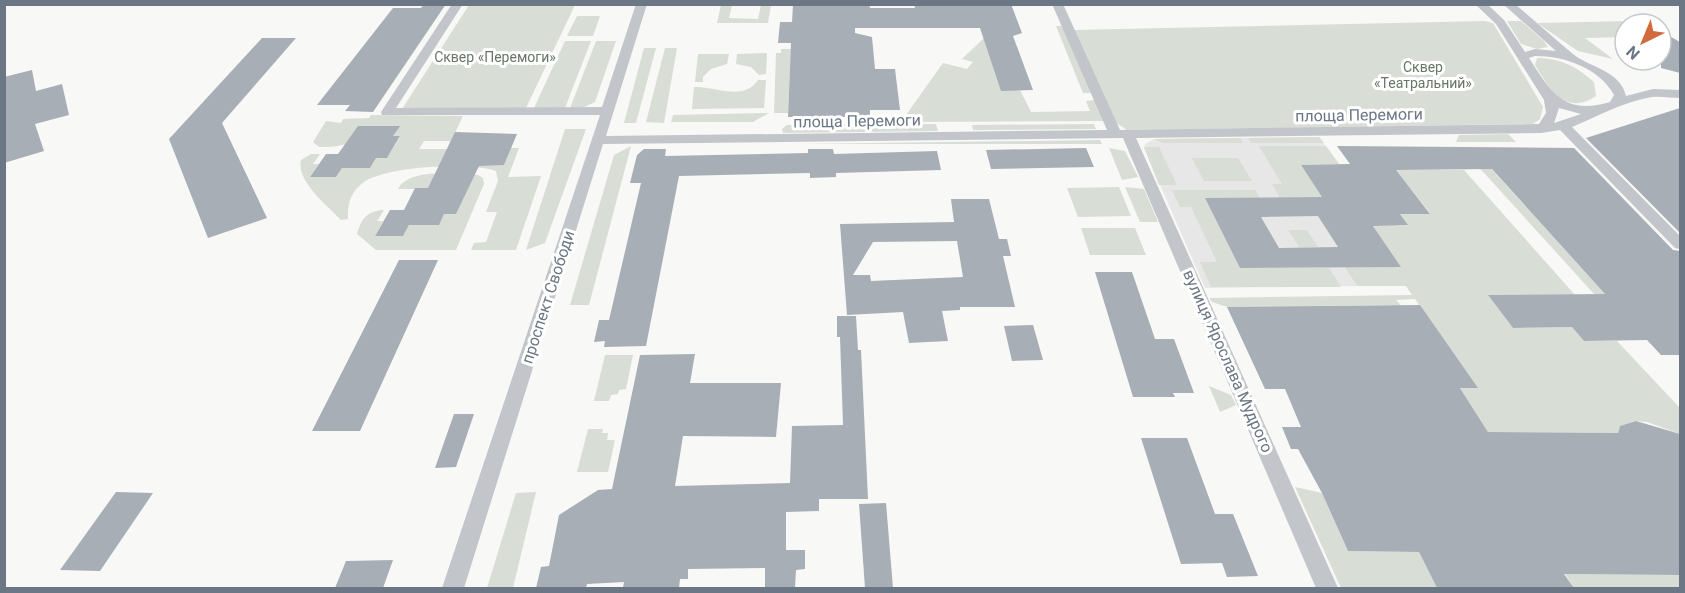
<svg xmlns="http://www.w3.org/2000/svg" width="1685" height="593" font-family="Roboto,sans-serif">
  <style>
    .built { fill: #e6e7e6 }
    .green { fill: #d8ddd6 }
    .building { fill: #a8aeb5; fill-rule: evenodd }
    .lines { fill: none; stroke-linecap: round; stroke-linejoin: round }
    .minor { fill: #c2c5c9; fill-rule: evenodd }
    .labels { text-anchor: middle; dominant-baseline: central; stroke-width: 6; stroke-linejoin: round; paint-order: stroke }
    .far-park-label { font-size: 14px; fill: #667765; stroke: #fff }
    .street-label { font-size: 16px; fill: #6b7784; stroke: #fff }
  </style>
  <rect width="100%" height="100%" fill="#f8f8f6"/>
  <path class="built" d="M1319 137 1339 164H1392L1430 214 1408 225 1396 226 1388 214 1366 215 1401 267H1346L1357 286 1205 288 1144 148 1145 144 1154 139Z"/>
  <path class="green" d="M469 5H575L526 108 402 109Z
    M721 5H732L729 18 758 19 761 5H771L768 23H717Z
    M577 16H600L593 36H567Z
    M1485 21 1493 23 1543 107 1540 119 1533 124 1127 130 1115 122 1073 30Z
    M1507 21H1521L1544 41 1548 47 1537 49 1521 44Z
    M1631 21 1636 24H1625V37L1585 38 1613 59 1578 51 1537 23Z
    M1056 26H1062L1092 93H1083Z
    M984 38 1020 90 1031 112 1090 111 1086 101 1095 100 1104 121 901 122 943 63 967 69 973 62 962 59Z
    M565 41H591L565 108H534Z
    M596 41H616L595 102 582 108H570Z
    M644 48H656L636 123H624Z
    M665 48H677L664 123 646 122Z
    M781 49H791L788 113H774L776 53H781Z
    M767 53 766 74 759 75 751 67 736 64 737 54Z
    M698 54H729L727 64 711 69 703 77V82H695Z
    M1537 58C1561 58 1577 67 1594 82L1596 96C1565 117 1549 88 1535 65Z
    M758 80H766L764 108 692 109 694 87C715 86 743 102 758 80Z
    M769 113 753 122H671L673 115Z
    M371 115 463 116 451 141H424L419 149H447L439 166 504 165 511 148H519L508 177 541 176 516 250H471L474 243 486 242 497 212H486L498 181 496 171C469 162 387 166 364 182 351 191 347 204 348 219L341 220C327 205 296 181 301 160L311 154H320L313 164H319L310 177H336L342 168H370L376 158H387L400 137 393 136 399 126H369C357 145 340 147 319 147L313 142 326 121 341 123 343 119 369 118Z
    M936 124 938 131 783 133 782 129 787 125Z
    M1094 124 1096 129 973 130 972 125Z
    M565 129H586L545 243 526 250Z
    M1508 134 1516 142H1456L1459 135Z
    M1319 137 1324 143H1251L1248 138Z
    M1240 138 1243 143H1164L1154 139Z
    M1100 140 1102 144H802Z
    M631 146 589 305H570L614 155Z
    M1259 146H1326L1339 164 1301 165 1322 197 1280 198 1272 184H1282Z
    M1144 147H1159L1177 185H1159Z
    M1109 148 1125 151 1138 177 1122 180Z
    M1466 153H1477L1605 294H1594Z
    M1192 158H1238L1252 181H1204Z
    M1396 170H1464L1575 295 1489 296 1513 328 1572 327 1584 341H1617L1680 408V434L1647 422 1636 421 1620 426 1618 433 1488 432 1460 388 1477 387 1415 299 1396 300 1406 311 1391 305 1227 307 1212 302 1209 298 1412 295 1406 286H1357L1345 267H1401L1365 214H1388L1396 226 1408 225 1400 214 1430 213Z
    M478 175 483 178 484 184 456 250H376L357 234C361 219 368 210 384 210L377 221H383L375 236H403L409 225H438L444 214H456L467 189H398C410 167 456 175 478 175Z
    M1119 187 1131 216 1078 217 1067 188Z
    M1125 187 1144 189 1158 222H1140Z
    M1172 190H1255L1260 198H1205L1240 268H1329L1341 287H1211L1200 262H1217L1191 207H1180Z
    M1081 228H1135L1146 255H1090Z
    M1288 230H1307L1318 247H1299Z
    M605 355H633L626 389 619 390 618 394 611 395 609 401H594Z
    M1209 386 1231 395 1236 405 1220 412Z
    M588 429H603L602 433H608L607 440H615L608 472H577Z
    M1295 487 1322 493 1348 551 1419 552 1437 588H1341Z
    M536 492 513 588H487L516 493Z
    M1565 574 1680 575V588H1574Z"/>
  <path class="building" d="M424 4H446L373 112 345 111 350 105H317L393 8H421Z
    M793 4H869L870 8H915L914 4H1011L1022 33 1013 36 1033 90 1001 91 980 28H855V33L872 37 875 69H895L900 110H870V117H788L791 43H778L780 22H792Z
    M1671 37 1680 42V73L1661 68V40Z
    M262 38H296L222 123 267 218 208 238 169 139Z
    M32 70 36 91 62 84 69 115 35 124 44 151 4 163V77Z
    M1680 108V233L1586 138Z
    M358 126H400L393 136H400L387 158H376L370 168H342L336 177H310L326 154H338Z
    M455 132 517 134 504 165 479 166 456 214H444L439 225H409L403 236H375L390 210H404L415 188H428Z
    M1337 146 1574 148 1673 250 1680 251V355H1661L1647 340 1584 341 1572 327 1513 328 1488 295 1605 294 1492 169 1396 170 1430 214H1400L1408 225 1373 226 1401 267 1240 268 1205 198 1322 197 1301 165 1350 164ZM1318 216 1338 247 1279 248 1261 217Z
    M1086 148 1094 167 991 169 986 150Z
    M644 149H666L665 156 808 153V149H833L834 154 937 151 941 170 836 173V177L810 178V173L679 176 646 346 604 347 605 341 594 342 599 320H609L641 183H630L637 155Z
    M951 199H989L999 239H1007L1011 256H1003L1015 307H960V310L942 311 948 341 909 343 903 312 847 315 840 224 954 222ZM957 241 963 277 871 281 870 275H853L873 242Z
    M399 260H438L360 431H312Z
    M1095 272H1132L1155 339H1174L1194 393H1173L1175 397H1133Z
    M1420 305 1478 388H1460L1488 432 1618 433 1620 426 1636 421 1680 434V575L1564 574 1574 588H1437L1419 552 1348 551 1322 493 1298 449H1291L1282 427H1301L1285 389H1265L1227 307Z
    M837 316H856L858 350H861L868 499H819V511L786 512V550H805V569L796 570 795 588H765V568L688 569V579H680L679 588H623L624 582 587 584 586 588H536L541 567 549 566 559 515 598 490 612 489 640 355 695 354 690 383H781L776 437 683 436 675 486 790 483 792 426 843 425 840 337H837Z
    M1033 325 1043 360 1012 361 1004 326Z
    M454 414H474L456 467 435 468Z
    M1141 438H1187L1215 514H1233L1258 576 1227 577 1222 563 1181 564Z
    M116 492 153 493 100 571 60 570Z
    M886 503 893 588H865L859 504Z
    M393 560 383 588H335L346 561Z"/>
  <g class="lines">
    <path class="minor" d="M452 4H463L396 108 602 107 636 4H647L606 136 1107 130 1052 4H1063L1120 130 1539 124 1546 113 1544 100 1496 24 1475 4H1487L1504 20 1525 52 1535 49 1556 51 1503 4H1515C1535 21 1554 38 1573 54 1590 68 1620 70 1626 96L1653 89 1680 90V98C1671 98 1661 96 1652 97 1623 102 1598 116 1572 127L1680 236V249L1675 248 1560 130 1541 133 1136 138 1338 588H1316L1123 138 603 144 464 588H442L600 115H382L381 112ZM1535 56C1565 56 1599 68 1614 95L1610 102C1564 116 1551 92 1529 58ZM1559 108 1581 114 1554 123Z"/>
  </g>
  <g class="labels">
    <g class="far-park-label">
      <text x="495" y="57">Сквер «Перемоги»</text>
      <text x="1423" y="67">Сквер<tspan x="1423" dy="16">«Театральний»</tspan></text>
    </g>
    <g class="street-label">
      <text transform="translate(1359 115) rotate(-1)">площа Перемоги</text>
      <text transform="translate(857 121) rotate(-1)">площа Перемоги</text>
      <text transform="translate(548 297) rotate(-72)">проспект Свободи</text>
      <text transform="translate(1228 361) rotate(66)">вулиця Ярослава Мудрого</text>
    </g>
  </g>
  <rect width="1685" height="593" fill="none" stroke="#6b7784" stroke-width="12"/>
  <g transform="translate(1643 42) rotate(223)"><circle r="28" fill="#ffffff" stroke="#c4c9ce" stroke-width="1.5"/>
  <path d="M0-4.5L10 22L0 15L-10 22Z" fill="#d26a3d"/>
  <text y="-9" font-size="16" font-weight="bold" text-anchor="middle" fill="#6b7784">N</text>
  </g>
</svg>
